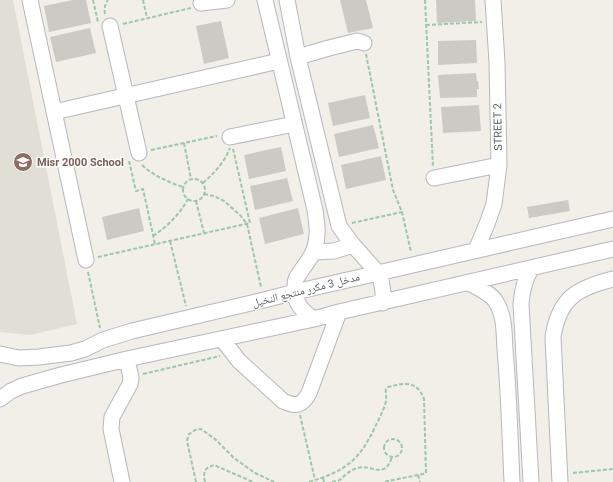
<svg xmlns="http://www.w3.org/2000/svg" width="613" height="482" font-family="Roboto,'Noto Naskh Arabic',sans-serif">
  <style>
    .education { fill: #e1ded6 }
    .building { fill: #cccac5 }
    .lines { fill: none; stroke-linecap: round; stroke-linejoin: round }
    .minor-casing { stroke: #b5b8bc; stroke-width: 17 }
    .path { stroke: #9cc7a9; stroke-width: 2; stroke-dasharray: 4 2; stroke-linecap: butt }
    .minor { stroke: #fff; stroke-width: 15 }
    .labels { text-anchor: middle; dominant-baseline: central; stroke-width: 3; stroke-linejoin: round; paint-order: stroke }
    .street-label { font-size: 11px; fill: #5f6368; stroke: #fff }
    .education-label { font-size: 11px; font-weight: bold; fill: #785e54; stroke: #fff; text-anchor: start }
  </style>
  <rect width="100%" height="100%" fill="#f1efe8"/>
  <path class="education" d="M0 0H13L77 324 30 335 0 332Z"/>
  <path class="building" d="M73 0H86L91 23 49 32 44 6Z
    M340 0H366L373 28 348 33Z
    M436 0H475L476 21 437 23Z
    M221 21 229 58 204 64 196 26Z
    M90 28 96 53 56 62 50 37Z
    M476 40 477 63 438 65V41Z
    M476 73 477 81H478L479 89H477V97L440 98 438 75Z
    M365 95 370 118 333 126 328 103Z
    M479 105 481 131 443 133 441 107Z
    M373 125 379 148 339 157 334 134Z
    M281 147 286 171 249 179 244 155Z
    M381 156 386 180 346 189 341 165Z
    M287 178 293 201 255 210 250 186Z
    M568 200 570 211 529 218 527 207Z
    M139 208 144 231 107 240 102 217Z
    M298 208 304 234 265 244 259 218Z"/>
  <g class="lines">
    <defs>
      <path id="minor" d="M30 0 86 260
        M265 0 315 210C317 224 319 236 314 250 310 261 301 269 296 279 295 282 295 286 295 289 294 302 303 312 314 319
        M287 0 298 57 339 226 353 245 378 273 381 280 383 292V303
        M201 3 227 0
        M110 26 139 153
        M298 57 329 48 357 41 361 42 364 43
        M54 112 279 61
        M230 137 294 124
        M434 178 499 165
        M476 250 487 224 494 204 499 165 497 62 493 0
        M313 252 334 251 353 245
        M469 283C478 288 491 293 496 302 505 316 504 334 505 350 509 394 510 438 512 482
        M222 339 239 361 283 401C296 407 302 406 309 393L339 312
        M0 354 19 358 39 357 71 353 85 349 103 340 132 331 264 300 295 292 378 273 613 219
        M0 399 11 391 22 386 61 375 127 359 314 319 339 312 613 249
        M122 482 111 429 112 417 130 384 131 378 127 359
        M531 482 521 304C522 291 524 279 532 268
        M560 482 553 337C559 298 577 288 613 279"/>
    </defs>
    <use href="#minor" class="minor-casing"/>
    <path class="path" d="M93 0 98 22
      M143 0 147 18
      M425 0 433 167
      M105 14C104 9 105 4 108 0
      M123 24 191 8
      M426 25 482 22
      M366 54 393 190 402 212 411 252
      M184 143 191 179
      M151 150 217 136
      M129 161 136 191 143 189 155 244
      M142 165C154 176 168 182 183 187
      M183 190a11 11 0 1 1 22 0a11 11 0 1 1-22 0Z
      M203 183C214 173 224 163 230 148
      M204 194 214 196 224 201 240 215 247 224 261 287
      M196 201 204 233
      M352 223 402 212
      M153 236C168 226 179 215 188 199
      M170 241 186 306
      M98 257 250 223 233 149
      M88 272 100 328
      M143 374 220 356
      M300 415 315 480
      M384 448a9 9 0 1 1 18 0a9 9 0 1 1-18 0Z
      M573 473 613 469
      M418 475 420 482
      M323 478 324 482
      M196 482 187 441 189 434 195 430 201 429 215 439 234 458 255 473 274 482
      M205 482C203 472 204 468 214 465L253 482
      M309 482C345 471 359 461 375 427 379 419 384 410 386 401 387 397 385 393 386 389L388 387C404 383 417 380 424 399L426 473 423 474 383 482
      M332 482C335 481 339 481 341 479 346 474 351 470 357 468 372 464 385 480 392 457"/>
    <use href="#minor" class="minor"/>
  </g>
  <defs>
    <symbol id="school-disc" viewBox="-11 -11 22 22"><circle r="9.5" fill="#8d6e63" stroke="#fff"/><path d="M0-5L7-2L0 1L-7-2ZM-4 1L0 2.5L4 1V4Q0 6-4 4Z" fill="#fff"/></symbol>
  </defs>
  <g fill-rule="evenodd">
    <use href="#school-disc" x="12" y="151" width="22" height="22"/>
  </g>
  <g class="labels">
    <g class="street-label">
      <text transform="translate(498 127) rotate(-91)">STREET 2</text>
      <text transform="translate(306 290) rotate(-14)">مدخل 3 مكرر منتجع النخيل</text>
    </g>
    <g class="education-label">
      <text x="37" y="162">Misr 2000 School</text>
    </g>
  </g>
</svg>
